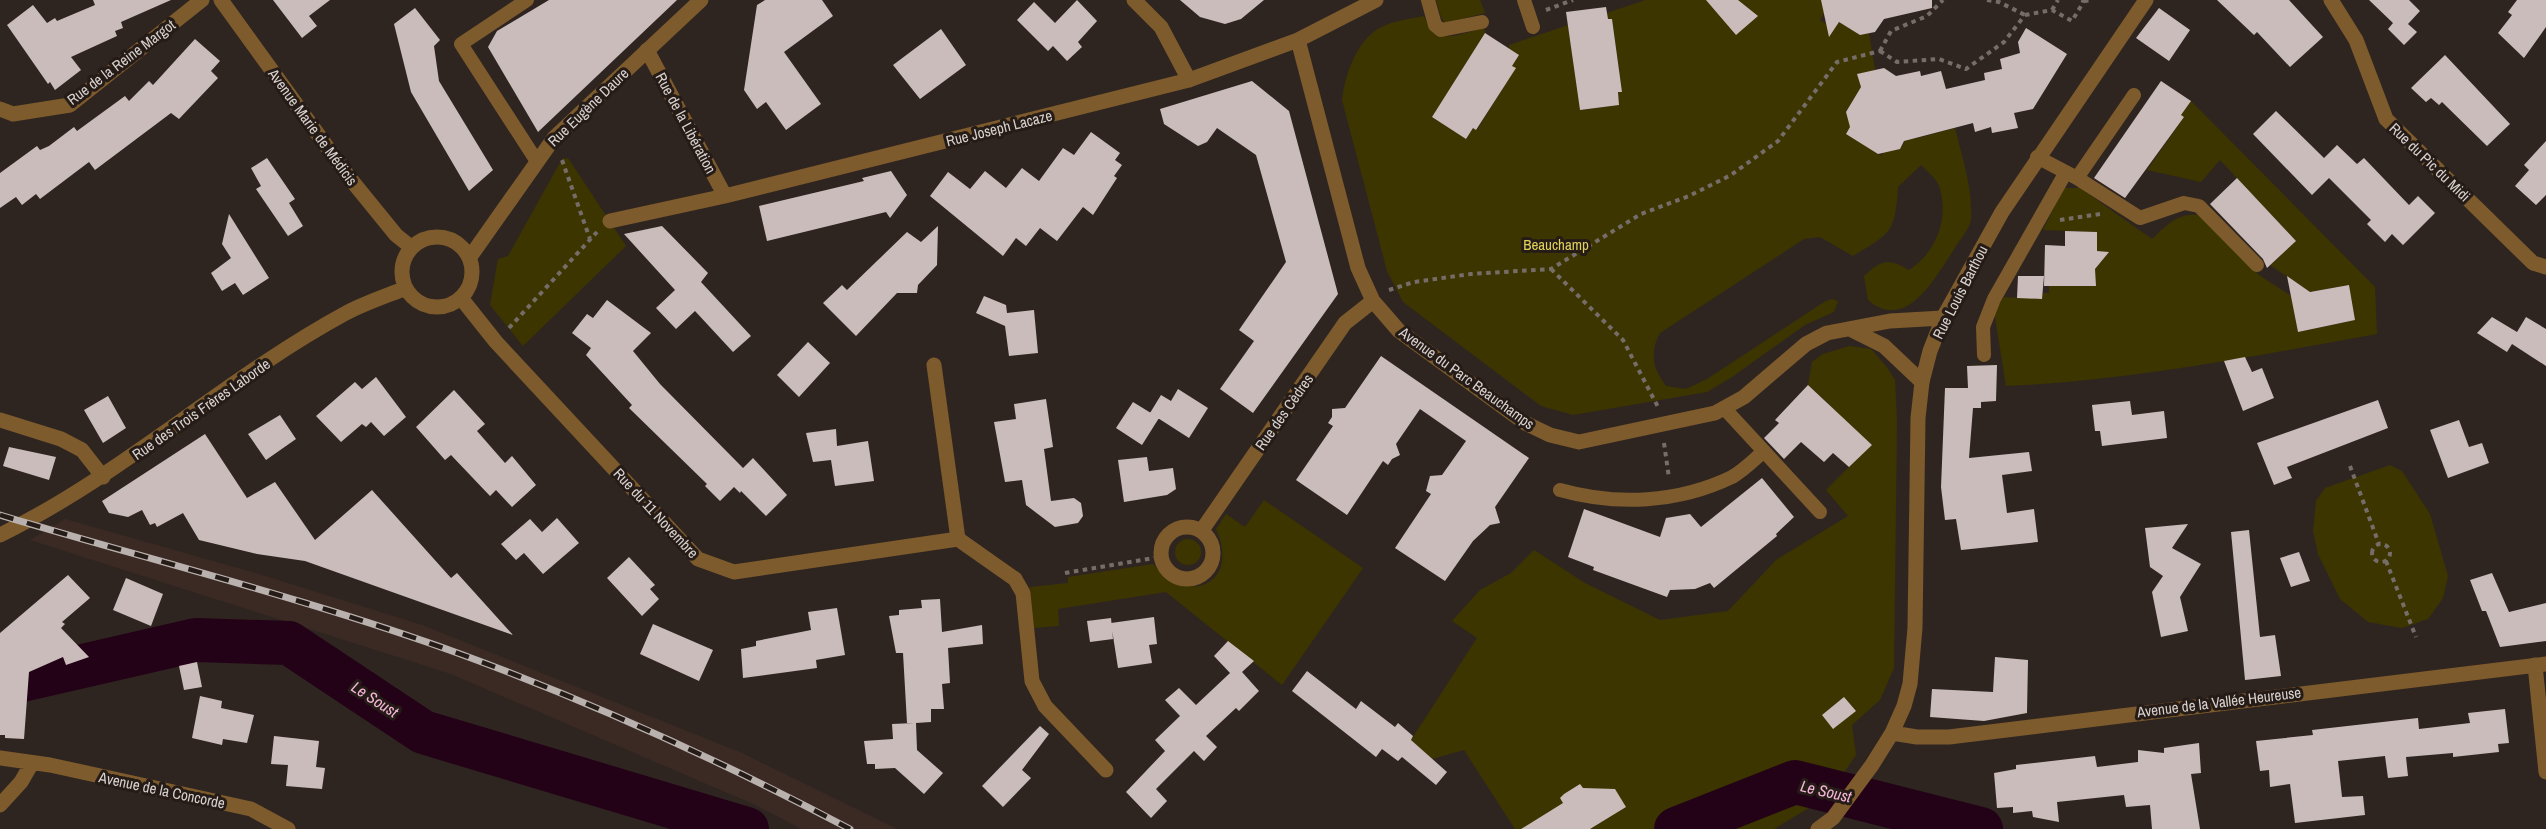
<svg xmlns="http://www.w3.org/2000/svg" width="2546" height="829" font-family="'Archivo Narrow',sans-serif">
  <style>
    .built { fill: #3b2a23 }
    .green { fill: #3c3500 }
    .lines { fill: none; stroke-linecap: round; stroke-linejoin: round }
    .river { stroke: #230217; stroke-width: 44 }
    .building { fill: #cbbcbc }
    .path { stroke: #766d69; stroke-width: 4; stroke-dasharray: 4.5 4.5; stroke-linecap: butt }
    .service { stroke: #7d5b2c; stroke-width: 14 }
    .minor { stroke: #7d5b2c; stroke-width: 15 }
    .tertiary { stroke: #7d5b2c; stroke-width: 15 }
    .rail-casing { stroke: #b9b1ae; stroke-width: 7 }
    .rail { stroke: #251b17; stroke-width: 4.5; stroke-dasharray: 14; stroke-linecap: butt }
    .labels { text-anchor: middle; dominant-baseline: central; stroke-width: 6; stroke-linejoin: round; paint-order: stroke }
    .street-label { font-size: 15px; fill: #d8d1ce; stroke: #251b17 }
    .park-label { font-size: 15px; fill: #e0d157; stroke: #251b17 }
    .water-label { font-size: 16px; font-style: italic; fill: #f6b6d8; stroke: #251b17 }
  </style>
  <rect width="100%" height="100%" fill="#2f2520"/>
  <path class="built" d="M65 519 262 575 422 625 742 753 897 829H802L753 804 451 674 30 540Z"/>
  <path class="green" d="M1436 0H1480L1485 13 1445 23 1441 17Z
    M1645 0H1821L1825 12 1820 20 1834 29 1839 22 1860 35 1869 33 1875 70 1858 74 1861 87 1846 112C1852 132 1863 145 1881 156L1885 149H1900L1912 128 1914 139 1955 128C1962 157 1973 189 1971 219 1970 229 1958 242 1953 251 1935 278 1906 333 1868 300L1864 276C1881 260 1889 258 1909 270 1936 253 1950 218 1939 186 1937 179 1926 170 1921 165L1898 187C1895 233 1891 233 1853 256L1820 237 1804 239 1660 333C1649 353 1653 369 1666 386L1686 389 1707 379 1824 302 1832 299 1838 301 1834 312 1805 325 1732 377 1707 392 1573 415 1541 406 1403 302 1387 271 1342 100C1345 74 1358 35 1386 25 1398 20 1411 19 1424 16 1435 48 1458 34 1484 28L1485 33 1432 117 1466 139 1473 128 1477 130 1515 68 1512 66 1519 55 1509 49V45L1568 25 1580 110 1619 105 1618 92 1622 91 1612 19H1608L1607 13Z
    M2191 101 2375 287 2377 334C2254 356 2131 381 2006 386L1994 311 2004 297 2042 299V293H2049V286H2095V269L2104 258 2105 251H2097V232L2043 230 2064 188H2080L2152 239C2166 225 2181 210 2202 216L2259 275 2291 296 2298 332 2355 320 2349 285 2310 292 2270 265 2296 241 2220 160 2201 182 2147 170 2184 117 2181 115Z
    M568 158 626 246 523 346 490 305 498 259 508 256 562 159Z
    M1849 346 1871 349 1886 366 1895 380 1897 421 1894 668 1880 700 1852 725 1856 755 1827 797 1774 829H1515L1464 750 1432 759 1411 740 1477 638 1452 621 1480 590 1511 573 1534 550 1585 583 1660 620 1728 611 1776 560 1848 516 1826 490 1871 445 1824 407 1828 403 1808 385 1812 362 1823 354Z
    M2390 465 2402 471 2430 514 2448 576 2443 598 2428 619 2402 628 2368 622 2340 599 2318 554 2313 531 2316 501 2325 488Z
    M1264 500 1363 568 1282 685 1166 592 1058 609 1059 626 1034 628 1030 587 1068 583V577L1153 564C1184 606 1242 586 1216 529L1226 514 1245 527Z
    M1175 552a13 13 0 1 1 26 0a13 13 0 1 1-26 0Z"/>
  <g class="lines">
    <path class="river" d="M0 685 196 640 289 643 423 732 747 829
      M1676 829 1795 782 1981 829"/>
  </g>
  <path class="building" d="M93 0H171L121 22 123 28 115 31 117 36 71 57 81 70 55 90 50 82 48 84 7 25 33 5 47 23 55 18 57 21 95 5Z
    M273 0H330L309 16 317 26 302 38Z
    M549 0H677L538 132 488 47 497 31Z
    M765 0H822L833 16 784 52 821 104 786 130 766 102 757 109 744 90 757 5Z
    M1077 0 1097 21 1078 42 1082 47 1067 61 1053 46 1048 51 1017 20 1034 2 1055 23Z
    M1180 0H1264L1241 19 1225 24 1200 17Z
    M1706 0H1738L1758 16 1736 35Z
    M1821 0H1932V8L1884 19 1875 32 1860 35 1839 22 1829 37Z
    M2217 0H2289L2323 37 2290 67 2257 32 2254 35Z
    M2369 0H2409L2420 11 2408 24 2417 32 2404 45 2388 29 2393 23Z
    M2517 0H2546V27L2524 58 2498 33 2512 15 2508 12Z
    M1606 7 1608 19H1612L1622 92H1618L1619 105 1580 110 1566 12Z
    M415 8 440 40 434 46 439 81 493 170 469 191 411 92 394 24Z
    M2159 8 2190 30 2169 61 2136 38Z
    M2026 28 2067 54 2033 109 2014 113 2018 128 1992 133 1991 127 1975 132 1973 123 1904 141 1900 149 1878 154 1846 134 1850 127 1846 112 1861 87 1857 74 1884 68 1896 76 1920 71 1921 76 1941 71 1946 89 1985 80 1984 73 2002 69 2000 59 2020 53 2018 42Z
    M941 29 966 65 920 99 893 65Z
    M1485 33 1519 55 1512 66 1516 68 1476 130 1473 128 1466 139 1432 117Z
    M195 39 220 61 211 71 218 78 179 119 171 113 95 170 89 162 40 199 36 194 22 205 16 197 0 208V173L37 146 40 150 49 146 74 127 77 131 125 96 129 101 149 81 153 85Z
    M2445 55 2510 124 2487 146 2442 102 2439 105 2431 98 2426 102 2411 88Z
    M1252 81 1289 111 1338 294 1253 413 1220 389 1254 341 1239 330 1286 262 1256 155 1217 128 1207 142 1198 146 1164 124 1160 109Z
    M2161 81 2191 101 2181 115 2184 117 2125 198 2094 178Z
    M2276 111 2324 158 2337 145 2357 164 2364 158 2409 205 2418 196 2435 213 2403 245 2392 234 2385 242 2367 224 2371 220 2329 178 2312 195 2253 134Z
    M1091 132 1120 153 1115 160 1122 165 1114 176 1117 178 1093 215 1083 207 1057 241 1040 228 1026 246 1016 238 1003 256 930 196 948 172 970 189 985 171 1006 188 1022 168 1039 181 1063 148 1074 155Z
    M2546 141V195L2536 205 2515 186 2529 170 2524 165Z
    M267 158 295 199 289 203 303 226 288 236 256 189 261 186 251 168Z
    M891 171 907 195 890 218 886 212 767 241 759 206 864 181 862 178Z
    M2237 178 2296 241 2267 268 2263 259 2210 204Z
    M229 214 269 278 243 295 235 283 222 291 211 273 231 258 222 244Z
    M662 226 708 273 701 282 751 336 733 352 695 311 676 329 656 308 675 290 624 234Z
    M938 226 937 265 918 285 917 293H897L856 336 823 303 842 285 847 290 907 232 921 242Z
    M2065 231 2097 232V251L2109 252 2095 269 2096 286H2044L2045 245 2065 246Z
    M2018 276H2044L2042 299 2017 298Z
    M2287 276 2310 292 2349 285 2355 320 2298 332Z
    M984 296 1006 305 1007 313 1034 310 1038 353 1009 356 1005 326 976 313Z
    M607 300 651 333 633 351 660 384 743 468 753 458 787 495 766 516 741 491 740 493 734 487 720 501 705 486 707 484 629 408 632 405 586 355 591 348 572 333 587 314 593 318Z
    M2492 317 2517 332 2526 317 2546 329V366L2512 344 2507 352 2477 333Z
    M808 342 830 363 799 397 777 375Z
    M1381 356 1529 458 1495 507 1500 523 1490 525 1473 541 1445 581 1395 548 1431 494 1426 491 1430 476 1442 475 1466 441 1420 409 1396 444 1400 455 1392 459 1388 465 1383 461 1347 515 1296 480 1333 426 1328 423 1332 417V409L1345 408Z
    M2245 357 2252 372 2262 368 2274 398 2243 411 2224 361Z
    M1997 365 1996 401 1981 402V408H1973L1969 458 2029 452 2032 471 2002 475 2007 513 2034 509 2038 542 1961 550 1956 519 1945 520 1941 487 1945 388H1968L1967 366Z
    M376 377 406 417 384 436 371 422 366 427 362 424 341 442 316 416 355 382 362 389Z
    M1808 385 1872 445 1849 467 1833 453 1824 462 1801 442 1784 459 1764 438 1779 423 1775 420Z
    M1178 389 1208 408 1189 438 1150 413 1161 395 1171 401Z
    M454 390 485 424 477 431 505 463 512 456 536 485 512 507 496 490 490 496 451 455 445 460 416 427Z
    M108 396 126 428 103 443 84 410Z
    M1046 399 1053 447 1044 449 1051 501 1074 498 1081 503 1083 516 1078 523 1055 527 1026 505 1022 480 1005 482 994 422 1016 419 1014 404Z
    M2378 400 2388 428 2287 467 2292 478 2274 485 2257 443Z
    M2130 401 2132 415 2164 411 2167 438 2102 446 2100 431H2095L2092 405Z
    M1133 402 1159 418 1142 445 1116 428Z
    M280 415 296 439 266 460 248 434Z
    M2459 420 2469 447 2482 443 2489 463 2448 478 2430 430Z
    M836 429 837 446 868 441 874 481 835 486 831 460 813 462 806 433Z
    M205 434 247 498 275 482 315 540 372 490 451 578 457 573 513 635 305 561 257 554 199 540 183 513 157 527 155 523 150 525 142 510 128 517 109 513 102 501Z
    M9 447 56 457 49 480 3 466Z
    M1147 457 1149 471 1173 468 1176 489 1167 495 1124 502 1118 460Z
    M1762 478 1794 517 1776 534 1777 536 1714 588 1710 583 1695 589 1670 590 1667 597 1593 570 1594 567 1568 557 1584 509 1660 537 1666 518 1690 514 1701 527Z
    M557 518 579 543 543 574 524 553 516 560 501 544 530 519 542 532Z
    M2188 524 2172 548 2201 564 2180 597 2188 631 2161 637 2152 592 2163 576 2150 567 2145 528Z
    M2249 530 2260 637 2275 635 2281 676 2245 680 2231 532Z
    M2299 552 2310 581 2291 587 2280 558Z
    M629 557 655 585 650 589 659 599 642 616 607 578Z
    M2492 573 2509 612 2546 603V641L2500 647 2486 611H2482L2470 580Z
    M68 575 90 598 62 622 65 624 61 628 89 657 66 665 63 657 29 672 24 739 5 738V735H0V633Z
    M126 578 163 594 151 626 113 610Z
    M940 599 942 632 982 625 983 644 948 648 950 683 942 684 944 709H931V722L916 723 917 750 943 773 924 794 895 768 875 769V764H867L864 741 893 739 892 724 914 723H907L903 653H896L889 616 899 615V610L922 608 921 600Z
    M837 608 845 655 816 660 817 668 743 678 741 649 756 646V641L811 630 808 612Z
    M1154 617 1157 644 1149 645 1152 663 1118 668 1111 623Z
    M1111 618 1113 639 1090 642 1087 621Z
    M653 624 713 650 699 681 640 654Z
    M1228 641 1254 661 1242 672 1259 691 1239 711 1236 708 1206 736 1217 747 1204 761 1194 751 1156 789 1167 801 1151 818 1126 792 1165 751 1155 740 1180 716 1165 700 1179 688 1196 705 1230 673 1214 656Z
    M1995 657 2028 660 2027 713 1984 721 1930 717 1932 689 1993 692Z
    M197 662 202 687 184 690 179 666Z
    M1307 671 1356 709 1361 701 1395 727 1398 723 1413 736 1411 740 1447 772 1436 785 1402 757 1398 761 1382 749 1376 757 1292 691Z
    M200 696 222 701 221 708 254 715 247 743 223 739 222 745 192 738Z
    M1844 697 1856 711 1833 729 1822 715Z
    M2505 709 2509 743 2498 744 2499 752 2453 757V753L2406 757 2408 776 2388 778 2385 756 2338 761 2342 797 2363 796 2365 815 2295 823 2290 784 2270 787 2269 770 2260 771 2256 741 2313 735 2312 730 2418 718 2419 729 2470 723 2468 713Z
    M1040 726 1049 734 1022 770 1031 778 1003 807 982 786Z
    M274 736 319 741 316 767 325 768 322 789 286 786 288 765 271 764Z
    M2199 743 2201 773 2191 774 2200 829H2152L2150 805 2126 807 2124 795 2057 802 2059 822 2033 817 2032 811 2013 813V807L1997 808 1994 773 2016 769V765L2095 756 2097 767 2138 762V750L2164 753V748Z
    M1580 784 1583 788 1615 789 1626 807 1590 829H1521L1563 803 1560 798 1564 794Z"/>
  <g class="lines">
    <path class="path" d="M1987 0 1999 2 2025 15
      M2084 1 2092 0
      M1546 10 1573 0
      M2052 10 2058 0
      M2025 15 2052 10 2072 21 2084 1 2081 0
      M1880 51 1897 62 1939 59 1966 69 2004 42 2025 15
      M1880 51 1891 31 1927 16 1943 0
      M562 160 590 239
      M2060 220 2100 214
      M1551 269 1623 340 1658 407
      M1389 290 1414 282 1471 274 1551 269 1641 214 1689 196 1731 175 1778 141 1837 62 1880 51
      M509 328 597 232
      M1664 443 1669 478
      M2350 466 2379 544
      M2372 553a9 9 0 1 1 18 0a9 9 0 1 1-18 0Z
      M2386 561 2416 637
      M1065 573 1160 557"/>
    <path class="service" d="M527 0 461 44 536 160
      M1428 0 1435 25 1441 30 1482 22
      M1524 0 1533 27
      M2037 157 2077 178 2140 218 2184 203 2199 206 2257 265
      M2077 178 2134 95
      M1984 355 1983 327 1994 299 2066 172
      M1724 408 1820 512
      M1560 490C1617 506 1678 503 1732 477 1743 471 1754 460 1764 451"/>
    <path class="minor" d="M221 0 348 176 396 235 411 247
      M1134 0 1161 27 1189 80
      M2331 0 2356 40 2386 119 2533 263 2546 267
      M1298 40 1358 268 1373 301 1399 331 1525 423 1550 435 1579 442 1715 413 1744 397 1806 344 1827 333 1890 321 1943 318
      M647 50 725 196
      M0 109 13 114 70 105 202 0
      M610 221 725 196 1189 80 1298 40 1376 0
      M461 298 496 342 698 559 734 572 958 539
      M1850 329 1884 346 1922 382
      M934 365 958 539 1015 579 1023 593 1032 681 1045 706 1106 770
      M0 420 61 439 82 450 103 477
      M1161 553a26 26 0 1 1 52 0a26 26 0 1 1-52 0Z
      M1202 530 1345 323 1373 301
      M2535 665 2546 772
      M0 758 50 765 251 809 288 829
      M0 805 21 782 32 763"/>
    <path class="tertiary" d="M402 272a35 35 0 1 1 70 0a35 35 0 1 1-70 0Z
      M470 257 554 138 701 0
      M0 535C124 474 226 378 346 313 365 303 386 296 406 288
      M1892 733 1917 737H1949L2546 664
      M1818 829 1833 818 1872 765 1892 733 1904 706 1910 684 1915 628 1918 418 1922 382 1930 351 1943 318 2002 212 2146 0"/>
    <defs>
      <path id="rail" d="M0 515C154 561 312 600 463 655 596 704 725 763 850 829"/>
    </defs>
    <use href="#rail" class="rail-casing"/>
    <use href="#rail" class="rail"/>
  </g>
  <g class="labels">
    <g class="street-label">
      <text transform="translate(121 62) rotate(-37)">Rue de la Reine Margot</text>
      <text transform="translate(588 107) rotate(-44)">Rue Eugène Daure</text>
      <text transform="translate(686 123) rotate(62)">Rue de la Libération</text>
      <text transform="translate(313 127) rotate(54)">Avenue Marie de Médicis</text>
      <text transform="translate(999 128) rotate(-14)">Rue Joseph Lacaze</text>
      <text transform="translate(2430 162) rotate(44)">Rue du Pic du Midi</text>
      <text transform="translate(1960 292) rotate(-63)">Rue Louis Barthou</text>
      <text transform="translate(1467 378) rotate(36)">Avenue du Parc Beauchamps</text>
      <text transform="translate(201 409) rotate(-35)">Rue des Trois Frères Laborde</text>
      <text transform="translate(1284 412) rotate(-55)">Rue des Cèdres</text>
      <text transform="translate(656 513) rotate(47)">Rue du 11 Novembre</text>
      <text transform="translate(2219 702) rotate(-7)">Avenue de la Vallée Heureuse</text>
      <text transform="translate(162 790) rotate(12)">Avenue de la Concorde</text>
    </g>
    <g class="park-label">
      <text x="1556" y="244">Beauchamp</text>
    </g>
    <g class="water-label">
      <text transform="translate(375 699) rotate(33)">Le Soust</text>
      <text transform="translate(1826 791) rotate(13)">Le Soust</text>
    </g>
  </g>
</svg>
